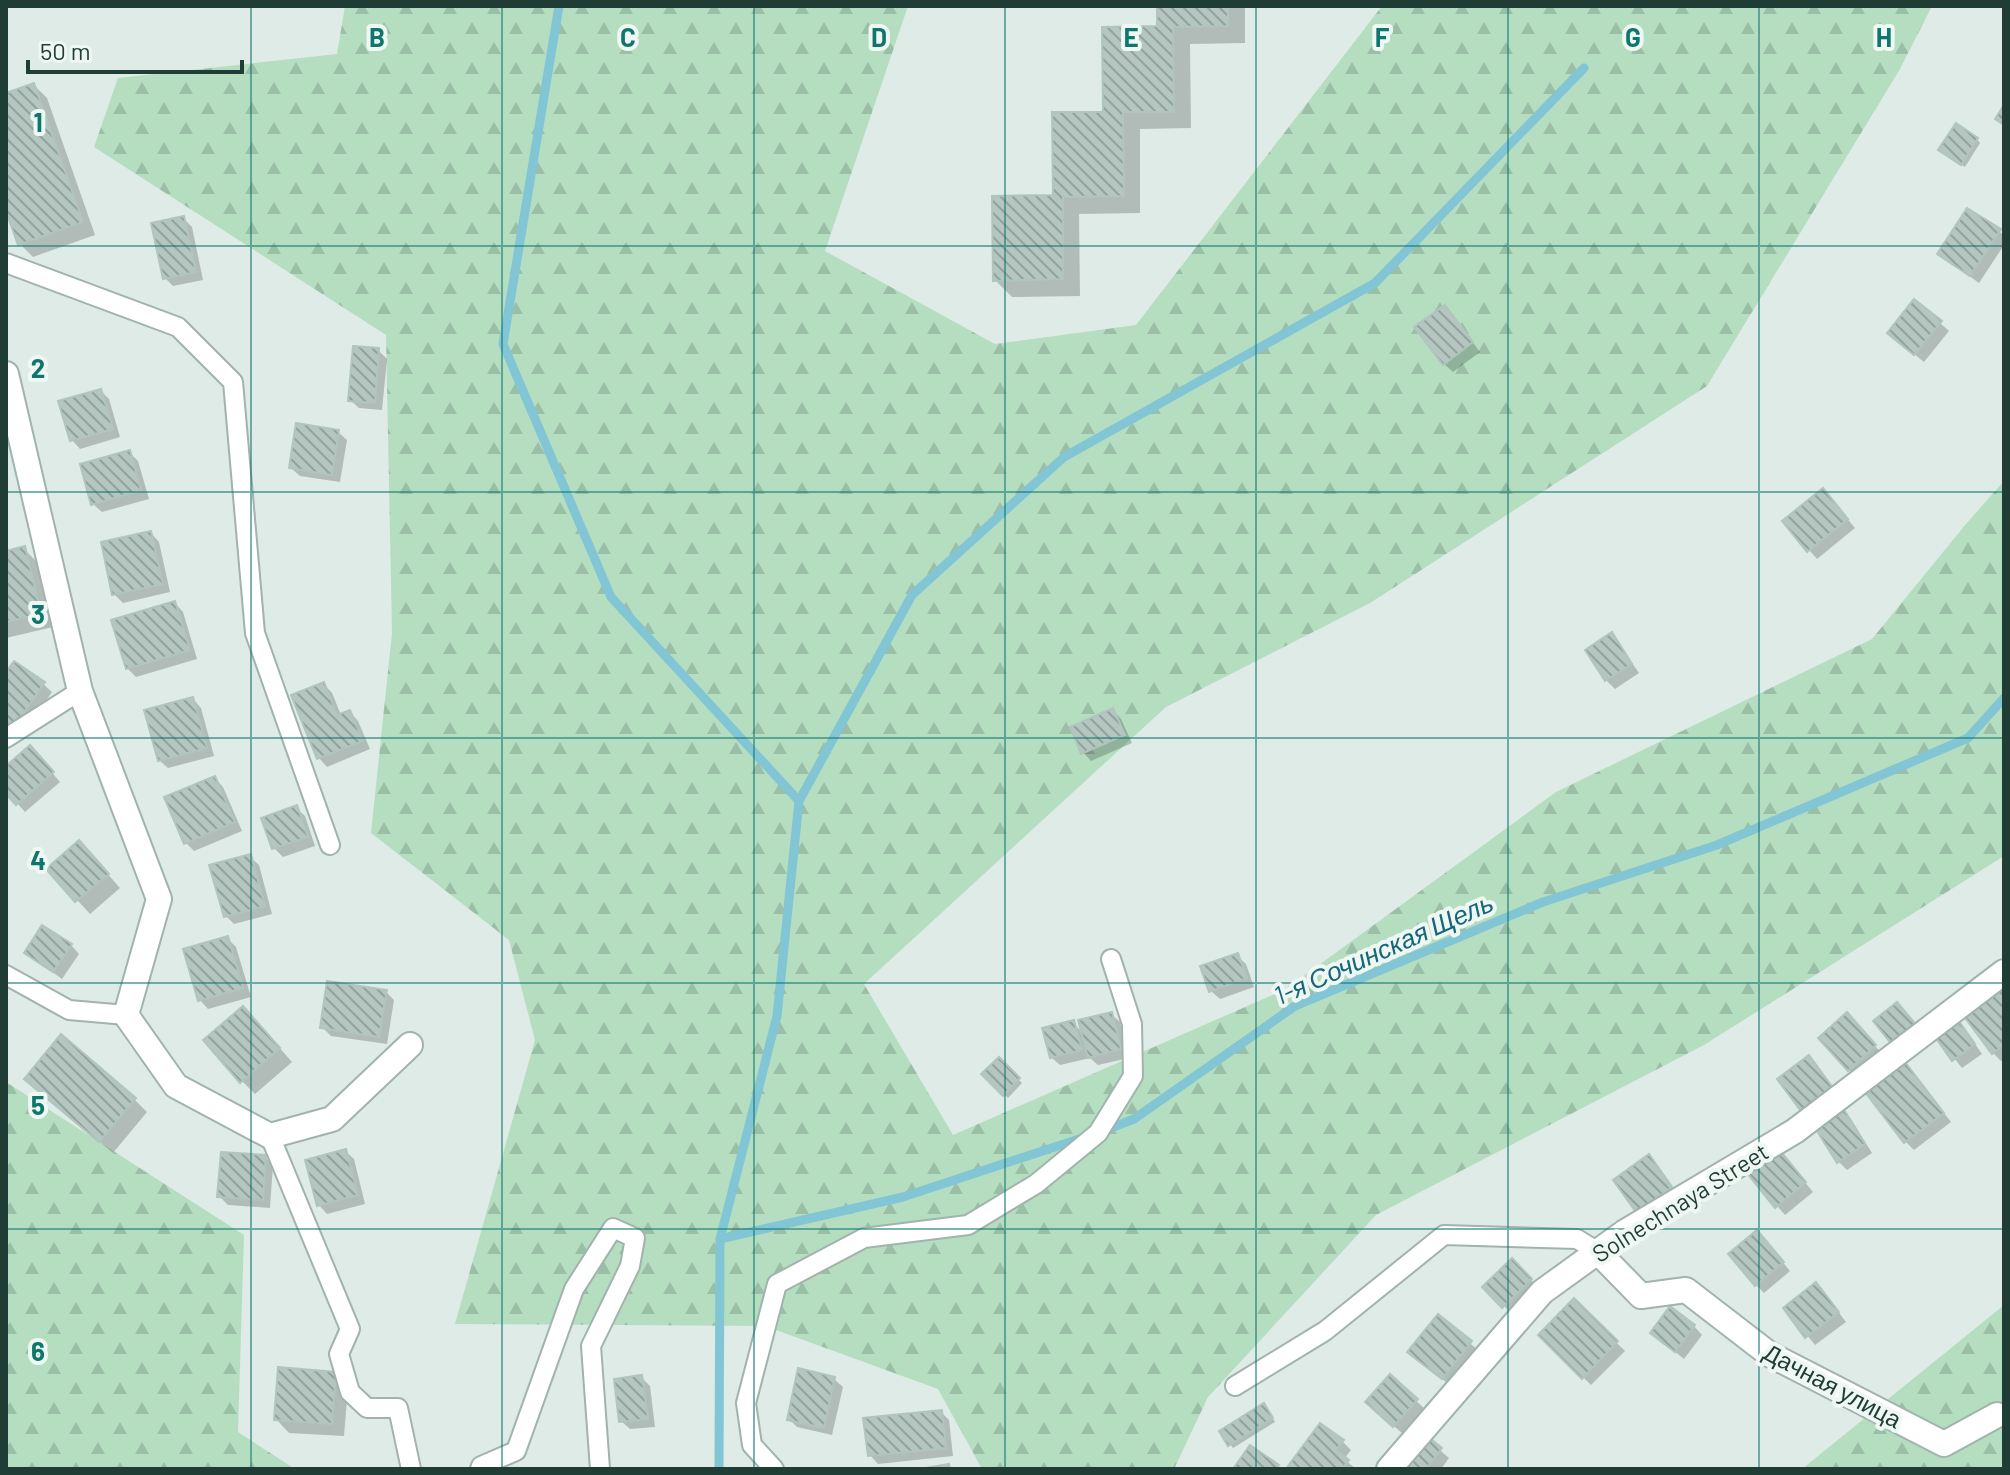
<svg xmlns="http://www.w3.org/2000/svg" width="2010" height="1475" font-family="Barlow,sans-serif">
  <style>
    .forest { fill: url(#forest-firs) }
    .shadow { fill: #0003 }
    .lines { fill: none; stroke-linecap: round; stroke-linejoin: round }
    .stream { stroke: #82c5d4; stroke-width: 9 }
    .building { fill: url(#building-back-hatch); stroke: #b0c5bd; stroke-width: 2 }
    .service-casing { stroke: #a1b3ad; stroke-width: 22 }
    .minor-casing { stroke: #a1b3ad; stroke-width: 28 }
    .service { stroke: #fff; stroke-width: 18 }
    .minor { stroke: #fff; stroke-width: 24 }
    .grid { fill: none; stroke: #0f766e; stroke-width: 2; stroke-opacity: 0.55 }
    .labels { text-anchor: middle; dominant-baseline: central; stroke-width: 8; stroke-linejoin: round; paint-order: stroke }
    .street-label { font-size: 24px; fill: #1f3c35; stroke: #eff7f3 }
    .water-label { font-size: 26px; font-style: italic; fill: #16677a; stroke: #eff7f3 }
    .grid-label { font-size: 26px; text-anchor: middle; font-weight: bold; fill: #0f766e; stroke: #eff7f3; stroke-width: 8; stroke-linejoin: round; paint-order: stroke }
  </style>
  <defs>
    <pattern id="forest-firs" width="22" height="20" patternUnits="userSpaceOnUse" patternTransform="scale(2)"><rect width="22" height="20" fill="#b5dec1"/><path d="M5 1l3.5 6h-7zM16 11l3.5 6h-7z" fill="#9bbfa6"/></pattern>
    <pattern id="building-back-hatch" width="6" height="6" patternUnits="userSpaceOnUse" patternTransform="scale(2)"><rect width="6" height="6" fill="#b4c6bf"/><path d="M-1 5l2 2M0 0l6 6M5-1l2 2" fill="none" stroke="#92a29c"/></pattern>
  </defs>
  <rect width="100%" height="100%" fill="#deebe6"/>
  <path class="forest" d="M345 6H908L825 251 995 344 1136 325 1382 6H1932L1900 69 1707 386 1370 603 1166 707 864 984 953 1135 1286 989 1556 792 1872 639 1966 524 2004 481V856L1704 1045 1376 1215 1208 1397 1174 1469H982L938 1389 765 1326 455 1324 535 1040 509 940 371 833 392 633 386 335 94 147 118 78 337 54Z
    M6 1082 244 1235 238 1432 295 1469H6Z
    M2004 1305V1469H1802Z"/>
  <path class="shadow" d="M1159 6H1245V43L1190 44 1191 128 1140 129V213L1079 214 1080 296 1012 297 995 280 1055 197 1159 28Z
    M34 85 47 98 95 235 33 257 20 244 6 205V95Z
    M1977 139 1980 143 1965 167 1944 153Z
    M183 218 192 227 203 280 173 286 165 278Z
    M1999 231 2004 236V245L1979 283 1939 254Z
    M1453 316 1480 352 1453 372 1444 364Z
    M1940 323 1949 331 1924 362 1898 341Z
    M378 350 387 359 382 410 359 408 350 400Z
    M101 391 109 399 120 437 80 449 72 440Z
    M338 432 347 440 340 482 300 476 291 468Z
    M129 452 138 461 149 499 102 512 93 504Z
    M1831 499 1855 528 1817 559 1785 522Z
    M151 533 159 542 170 592 123 603 114 594Z
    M24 549 37 562 53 627 6 638V553Z
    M175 603 183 612 197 659 136 677 127 668Z
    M1612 635 1639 673 1615 689 1606 680Z
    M6 676 43 684 52 692 20 738Z
    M324 684 332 693 341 715 350 712 358 721 370 749 327 767 319 758Z
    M193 699 201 708 214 756 168 768 159 760Z
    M1113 710 1121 719 1132 743 1091 761 1083 752Z
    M38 756 60 782 25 812 6 791V768Z
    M215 778 223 787 242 831 194 851 186 843Z
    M296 808 305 816 315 846 283 857 274 848Z
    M92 856 120 888 90 914 49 869Z
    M250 857 259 865 272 914 234 924 226 916Z
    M228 939 236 947 251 997 208 1009 200 1000Z
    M71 945 79 954 62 979 26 953Z
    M1237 956 1246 964 1254 987 1220 999 1211 991Z
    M386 992 394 1000 387 1044 331 1036 322 1027Z
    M2004 993V1060L2001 1061 1993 1053Z
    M1111 1014 1120 1022 1129 1058 1098 1065 1090 1058 1060 1065 1051 1057 1073 1023 1083 1033Z
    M256 1021 292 1062 255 1094 242 1081Z
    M1855 1023 1883 1055 1858 1078 1849 1070Z
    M1964 1028 1982 1054 1962 1068 1935 1034Z
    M999 1060 1022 1083 1008 1098 984 1074Z
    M1913 1073 1951 1122 1914 1150 1905 1141Z
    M39 1091 134 1099 147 1112 113 1153Z
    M1842 1111 1851 1119 1872 1153 1847 1170 1838 1161Z
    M345 1151 354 1159 365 1204 327 1214 319 1205Z
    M265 1157 273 1165 270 1208 228 1205 219 1196Z
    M1785 1158 1813 1192 1785 1215 1748 1173Z
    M1657 1165 1678 1196 1638 1211Z
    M1765 1241 1790 1271 1764 1293 1756 1285Z
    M1512 1261 1539 1288 1512 1314 1485 1287Z
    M1824 1293 1846 1322 1815 1345 1785 1308Z
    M1574 1301 1625 1351 1591 1385 1541 1335Z
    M1438 1316 1479 1351 1451 1386 1418 1360Z
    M1694 1326 1702 1335 1684 1359 1652 1333Z
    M335 1374 348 1387 344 1436 289 1433 276 1419Z
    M641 1377 650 1386 655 1427 630 1429 621 1421Z
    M1390 1377 1425 1409 1403 1434 1376 1411Z
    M834 1379 843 1387 832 1435 797 1427 789 1419Z
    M1267 1409 1275 1422 1233 1448 1230 1444Z
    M941 1412 949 1420 953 1456 878 1464 870 1455Z
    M1427 1439 1449 1458 1441 1469H1403Z
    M1342 1441 1351 1450 1344 1459 1356 1469H1294Z"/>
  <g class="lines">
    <path class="stream" d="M559 6 503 344 611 597 799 801 777 1016 720 1239
      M799 801 912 595 1064 457 1375 283 1584 68
      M1103 1131 1134 1119 1295 1006 1543 902 1717 845 1968 738 2004 698
      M719 1469 720 1239 903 1197 1085 1137"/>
  </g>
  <path class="building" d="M1157 6H1228V26L1173 27 1174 112H1123L1124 196 1063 197V279L993 281 992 196 1053 195 1052 112H1103L1102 27 1157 26Z
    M34 83 83 222 18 245 6 211V93Z
    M2004 105V125L1995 119Z
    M1956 123 1978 138 1961 165 1938 150Z
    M1967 208 2001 229 1970 276 1937 254Z
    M184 216 196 272 163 279 151 223Z
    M1914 299 1942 321 1914 355 1887 333Z
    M1445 305 1473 342 1443 365 1414 327Z
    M353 346 379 348 375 403 348 401Z
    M101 389 113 429 70 441 58 401Z
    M296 423 339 430 332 475 289 468Z
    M130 450 141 490 91 505 80 464Z
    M1823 488 1848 519 1807 552 1782 521Z
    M151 531 163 584 112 595 101 542Z
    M25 546 41 614 6 622V551Z
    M175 601 190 650 126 669 111 620Z
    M1612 632 1632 664 1605 681 1585 650Z
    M14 661 45 682 11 731 6 728V672Z
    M324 682 337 715 350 710 363 741 317 759 291 695Z
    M193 697 207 748 158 761 144 710Z
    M1113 708 1125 735 1081 754 1070 727Z
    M30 745 54 772 16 805 6 794V766Z
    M215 776 235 822 184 844 164 797Z
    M297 805 308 837 272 849 261 818Z
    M79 840 109 874 75 902 46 869Z
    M251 854 265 906 224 917 209 865Z
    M42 925 72 944 53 972 24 953Z
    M228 936 243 988 198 1001 183 949Z
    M1238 953 1247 978 1209 992 1200 966Z
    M327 981 387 990 379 1037 320 1028Z
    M1998 984 2004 992V1045L1992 1054 1960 1011Z
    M1897 1002 1918 1027 1894 1047 1873 1021Z
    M243 1006 280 1048 240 1083 203 1040Z
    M1112 1012 1121 1049 1088 1058 1078 1020Z
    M1847 1012 1876 1045 1848 1071 1818 1038Z
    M1956 1017 1975 1044 1952 1061 1933 1034Z
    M1074 1020 1082 1050 1050 1058 1042 1028Z
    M61 1034 136 1098 99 1142 24 1079Z
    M1809 1055 1833 1088 1801 1111 1777 1079Z
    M999 1057 1020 1078 1003 1096 981 1074Z
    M1905 1062 1944 1113 1904 1143 1865 1092Z
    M1843 1108 1865 1144 1837 1163 1814 1126Z
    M1777 1147 1806 1182 1775 1208 1746 1172Z
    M346 1149 358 1195 317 1206 305 1160Z
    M221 1152 266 1155 263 1200 217 1197Z
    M1649 1154 1672 1187 1636 1212 1613 1180Z
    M1757 1230 1784 1262 1755 1286 1728 1254Z
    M1512 1258 1532 1279 1502 1308 1482 1287Z
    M1816 1282 1839 1312 1805 1338 1783 1308Z
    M1574 1298 1618 1341 1582 1379 1538 1335Z
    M1670 1306 1695 1325 1675 1352 1650 1333Z
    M1438 1314 1472 1341 1442 1379 1407 1352Z
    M278 1367 336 1372 332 1424 274 1420Z
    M798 1368 835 1377 824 1428 787 1420Z
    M1390 1374 1418 1399 1393 1427 1365 1402Z
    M642 1375 648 1419 619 1422 614 1379Z
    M1264 1403 1273 1418 1228 1446 1219 1431Z
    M942 1410 946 1448 868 1456 863 1418Z
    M1320 1423 1344 1440 1336 1450 1349 1460 1342 1469H1292L1288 1466Z
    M1427 1436 1442 1448 1426 1469H1400Z
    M1250 1445 1279 1465 1276 1469H1233Z
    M949 1464 950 1469H920Z"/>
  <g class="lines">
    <defs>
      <path id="service" d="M6 263 178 327 233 382 255 633 330 845
        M6 738 80 691
        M6 975 69 1010 126 1015
        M270 1136 350 1329 339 1354 350 1392 367 1408H398L411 1469
        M1235 1386 1325 1331 1444 1235 1577 1239 1598 1252
        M480 1469 481 1466 516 1451 574 1289 613 1228 635 1238 630 1266 591 1346 600 1469
        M774 1469 752 1445 746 1403 777 1284 864 1238 968 1225 1036 1184 1098 1133 1133 1076 1132 1024 1111 959"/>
      <path id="minor" d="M6 374 80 691 159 899 126 1015 176 1086 270 1136 332 1119 410 1045
        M1598 1252 1641 1296 1686 1290 1769 1354 1944 1444 1997 1415
        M1389 1469 1542 1292 1625 1232 1795 1131 2004 972"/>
    </defs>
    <use href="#service" class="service-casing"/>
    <use href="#minor" class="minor-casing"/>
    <use href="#service" class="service"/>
    <use href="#minor" class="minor"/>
  </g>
  <path class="grid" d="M251 6V1469M502 6V1469M754 6V1469M1005 6V1469M1256 6V1469M1508 6V1469M1759 6V1469M6 246H2004M6 492H2004M6 738H2004M6 983H2004M6 1229H2004"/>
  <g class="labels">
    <g class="street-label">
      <text transform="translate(1680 1202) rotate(-32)">Solnechnaya Street</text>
      <text transform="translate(1833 1385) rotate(28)">Дачная улица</text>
    </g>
    <g class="water-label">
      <text transform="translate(1383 948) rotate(-24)">1-я Сочинская Щель</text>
    </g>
  </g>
  <g class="grid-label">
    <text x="377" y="47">B</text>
    <text x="628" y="47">C</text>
    <text x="879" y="47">D</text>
    <text x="1131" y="47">E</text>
    <text x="1382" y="47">F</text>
    <text x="1633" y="47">G</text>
    <text x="1884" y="47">H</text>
    <text x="38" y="132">1</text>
    <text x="38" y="378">2</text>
    <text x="38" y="624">3</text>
    <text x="38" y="870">4</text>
    <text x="38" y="1115">5</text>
    <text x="38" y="1361">6</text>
  </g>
  <rect width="2010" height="1475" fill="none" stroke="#1f3c35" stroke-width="16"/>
  <path d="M28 60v12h214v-12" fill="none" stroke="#1f3c35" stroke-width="4"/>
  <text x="40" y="60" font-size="24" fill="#1f3c35" stroke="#eff7f3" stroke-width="6" paint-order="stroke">50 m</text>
</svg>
